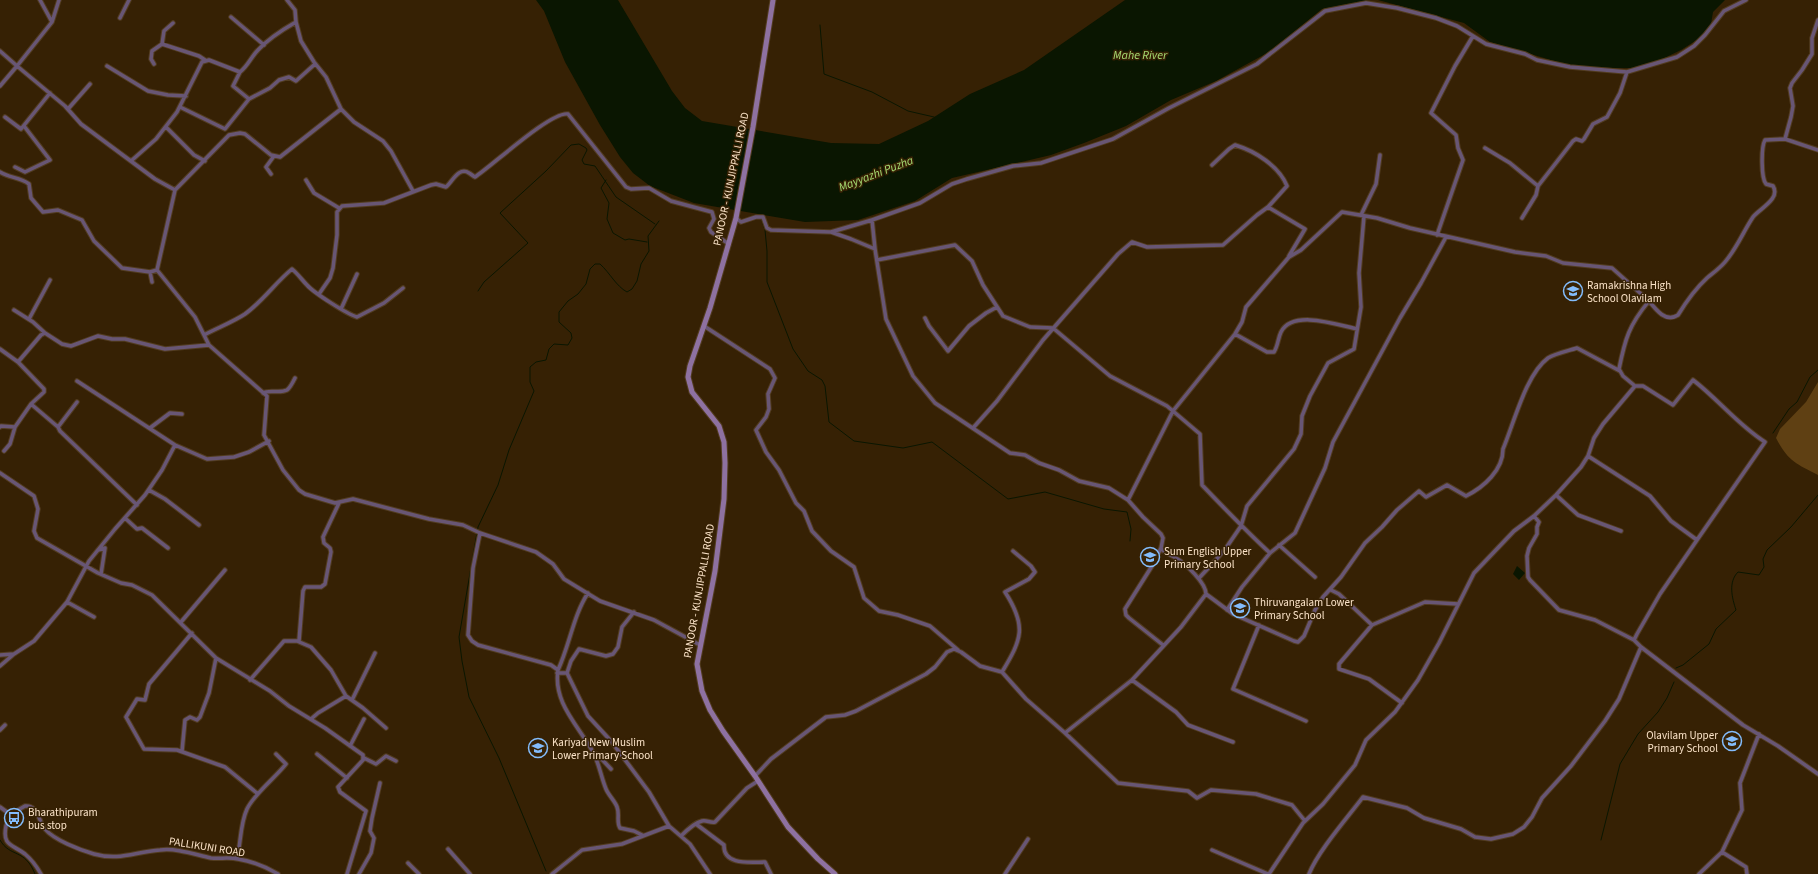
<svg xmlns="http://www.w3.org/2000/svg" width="1818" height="874" font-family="'Source Sans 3',sans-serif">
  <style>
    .green { fill: #5f4013 }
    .water { fill: #0a1601 }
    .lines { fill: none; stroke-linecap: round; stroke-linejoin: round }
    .stream { stroke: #0a1601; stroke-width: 1 }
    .street-casing { stroke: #523c20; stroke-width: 5.5 }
    .secondary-casing { stroke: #523c20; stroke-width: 7 }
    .street { stroke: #685675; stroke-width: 3.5 }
    .secondary { stroke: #8e71a1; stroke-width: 5 }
    .labels { text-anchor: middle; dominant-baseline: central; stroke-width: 3; stroke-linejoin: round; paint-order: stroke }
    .street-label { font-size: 11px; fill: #fce4c9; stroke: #362104 }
    .poi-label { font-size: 11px; fill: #fce4c9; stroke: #362104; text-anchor: start }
    .water-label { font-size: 12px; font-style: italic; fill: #a6dc73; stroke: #362104 }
  </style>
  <rect width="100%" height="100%" fill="#362104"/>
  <path class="green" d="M1818 382V475C1796 464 1787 460 1776 438L1780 429 1806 402Z"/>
  <path class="water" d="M536 0H618L672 91 685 108 702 121 831 143 879 144 928 121 970 94 1024 70 1125 0H1369L1322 9 1269 52 1216 81 1171 100 1126 126 1084 143 1051 155 952 178 915 201 858 220 805 222 694 203 650 186 633 173 620 157 600 125 565 62 544 11Z
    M1378 0H1725L1713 12 1711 24 1703 36 1681 50 1658 61 1636 68H1616L1571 66 1490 42 1464 23Z
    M1517 566 1525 573 1519 580 1513 574Z"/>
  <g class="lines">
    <path class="stream" d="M820 25 824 74 872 92 908 111 934 117
      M606 180 601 188 609 203 607 219 613 233 625 240 629 239 647 242
      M761 218 765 230 767 251V282L793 349 808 371 822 380 825 386 829 422 854 441 903 448 932 442 1008 499 1045 492 1104 509 1127 512 1131 529 1130 541
      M478 291 484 282 528 243 500 213 546 171 571 145 579 144 586 148 587 150 582 160 584 164 595 166 616 197 655 224
      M1773 433 1789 409 1797 402 1810 377 1818 370
      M1676 668 1683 665 1709 644 1716 629 1736 610C1732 598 1728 582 1738 572L1759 575 1764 567 1763 559 1767 550 1791 527 1818 495
      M0 840C10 858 25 848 35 874
      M1601 840 1620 764 1638 734 1658 712 1667 698 1674 682
      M546 871 499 758 469 697 462 661 459 637 478 527 498 485 509 450 534 391 530 382V367L536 362 546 360 549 349 554 344 568 345 572 338 571 333 559 322V312L568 301 578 294 586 284 590 269 595 264H600C610 273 616 286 627 292L632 289 637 281 641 264 649 251 648 236 659 221"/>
    <defs>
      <path id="street" d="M287 0 295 10 296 22 301 41 314 62 326 77 341 109 354 122 383 141 391 151 413 191
        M231 17 264 45
        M120 18 129 0
        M52 22 59 0
        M162 44 164 31 173 23
        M0 51 17 66 0 86
        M154 64 151 59 152 51 162 44 199 56 205 60
        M107 66 148 91 168 95 186 96
        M249 99 270 88 279 80 289 77 296 81 315 64
        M180 107 225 129 249 99 233 86 240 72
        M68 109 90 84
        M5 117 21 129 50 93
        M166 127 194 155 205 161
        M1785 139 1791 117 1793 106 1790 88 1792 83 1802 70 1812 54V38L1818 20
        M1485 148 1510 163 1538 186
        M131 161 156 139 177 112 202 62 209 60 240 72C248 66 251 57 258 50 269 38 282 30 296 22
        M1212 165 1229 149 1235 145C1255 151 1279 166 1287 186L1268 207
        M15 167 25 172 50 160 24 126
        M0 172C9 178 20 177 29 184L31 198 43 212 58 210 82 220 94 241 122 268 150 272 157 270 175 190 155 179 81 124 65 106 17 66 52 22 40 0
        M271 174 266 167 274 156
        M306 180 314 193 339 208
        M175 190 229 135 240 133 245 134 271 155 280 157 341 109
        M1361 215 1376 184 1380 155
        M736 218 741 222 756 217H763L767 228 771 230 831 232 851 239 875 249 886 319 913 376 935 403 1010 453 1025 455 1039 463 1059 470 1079 481 1109 488 1128 500 1143 517 1161 534 1163 538 1161 548C1165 554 1170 554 1176 558 1186 564 1206 583 1206 594
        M1522 218 1536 195 1538 186 1573 141 1576 139 1582 141 1584 139 1593 124 1607 117 1620 93 1627 72
        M831 232 872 220
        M1437 235 1463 160 1458 148 1456 135 1431 113 1455 66 1473 36
        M875 249 872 220 920 203 952 184 967 179 1013 166 1041 163 1113 139 1169 108 1257 64 1325 11 1366 3 1397 8 1436 18 1457 26 1486 44 1525 54 1537 60 1570 67 1627 72 1677 57 1694 46 1705 35 1724 11 1746 0
        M877 260 955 245 972 261 983 285 1003 316 1030 327 1053 328 1110 376 1167 406 1200 434 1202 485C1224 508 1246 531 1270 553
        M157 270 195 317 209 345 267 396 264 435 283 470 299 490 305 494 335 503 353 499 429 519 463 525 480 533
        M150 272 152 282
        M319 294 330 278 333 268 337 235V212L342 206 384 203 431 185 436 184 446 187C452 182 459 166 469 173 471 174 473 176 475 177 492 166 551 111 568 114L626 187 631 189 649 188 671 201 712 212 714 219 709 228 711 232 729 244
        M341 309 357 274
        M14 310 33 322 45 333
        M925 318 929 326 948 351 969 326 986 313 997 307
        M29 319 50 280
        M704 326 770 369 775 378 768 394 769 409 766 417 756 430 766 452 779 470 796 503 804 511 812 531 831 551 854 567 864 598 879 611 898 615 930 626 958 650
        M1235 334 1267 352H1274C1278 346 1278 338 1281 332 1293 309 1338 325 1357 329
        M204 335C217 328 233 322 245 314 263 301 275 283 292 269 298 274 302 280 307 285 314 293 347 314 357 317L384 303 403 288
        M0 349 18 362 41 335 45 333 62 344 71 346 98 336 112 339H125L165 349 209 345
        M18 362 44 389V392L31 404
        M77 381 175 445 207 459 234 457 249 452 269 441
        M263 393C270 389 279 394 287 390 290 388 293 382 295 378
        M0 427 1 426 15 427 31 404 58 427 60 431 137 505
        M58 427 77 402
        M150 428 170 413 182 414
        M973 428 997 401 1043 340 1118 254 1132 242 1147 247 1223 245 1257 215 1268 207 1305 229 1289 256
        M4 451 10 444 15 427
        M1588 456 1650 496 1671 521 1697 540 1765 442C1738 425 1718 399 1693 380L1673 405 1643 386H1635
        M0 473 34 496 38 509 34 531 37 538 98 573 121 583 132 585 152 595 216 658 270 691 289 706 325 728 363 755V760L338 787 340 792 366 811 347 874
        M149 490 165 499 199 525
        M1556 495 1578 515 1621 531
        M1128 500 1173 411 1235 334 1242 322 1246 307 1289 257 1301 250 1342 212 1377 218 1410 228 1515 252 1546 256 1563 263 1612 268 1649 301
        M1534 516 1539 522 1537 527V534L1529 548 1527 556 1528 577 1530 580 1559 610 1595 620 1634 640
        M125 518 137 529 142 528 168 548
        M1279 545 1315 577
        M1161 548 1152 566 1125 609 1126 615 1129 618 1163 645
        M98 550 105 548 101 574
        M1199 578 1214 562 1226 548 1241 526 1247 506 1294 449 1301 434 1302 416 1310 396 1328 363 1354 349 1361 307 1359 273 1364 216
        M1331 590 1339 594 1372 625
        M67 602 94 617
        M1227 610 1242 587 1270 553 1295 533 1325 468 1333 442 1400 318 1421 283 1446 237
        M181 622 225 570
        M1259 625 1233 689 1306 721
        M192 633 149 684 145 700 137 699 126 717 144 749 177 750 225 767 258 794
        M299 641 303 591 305 587H321L325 584 331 552 330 548 324 543 323 537 339 503
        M1641 647 1743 725 1778 746 1818 774
        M0 655 14 654 34 641 67 602 89 561 115 529 145 495 162 470 175 445
        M0 666 14 654
        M558 670C570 644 573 616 588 593
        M1002 672C1022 639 1027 626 1005 592L1029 579 1035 572 1031 566 1013 551
        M557 673H567L571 661 579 649 606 656 613 654 618 647 622 627 634 612
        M567 673 588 716 611 741 649 792 669 826 690 844 710 874
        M250 680 284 641H297L311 647 331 670 346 696 363 708 386 728
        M1132 680 1176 712 1188 725 1233 742
        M352 700 375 653
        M1402 703 1369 679 1339 669V664L1372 625 1425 602 1458 604
        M311 719 318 713 346 696
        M0 730 5 725
        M1065 733 1118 783 1188 791 1197 798 1211 790 1256 794 1292 805 1305 821
        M350 746 364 719
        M182 751 185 720 190 717 197 720 200 717 209 693 216 658
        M594 753 597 754 611 769
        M317 754 347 778
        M364 758 376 764 386 756 396 761
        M755 776 771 759 826 717 845 715 856 711 926 674 935 667 947 652 954 649 961 652 980 666 1002 672 1026 699 1065 733 1132 680 1181 627 1206 594 1233 614 1294 641 1298 642 1304 636 1315 610 1323 597 1341 577 1365 543 1382 527 1397 510 1419 491 1426 497 1447 485 1466 496C1484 487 1503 470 1503 449 1514 423 1526 374 1548 358 1556 353 1568 351 1577 348L1620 371
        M0 807 11 815
        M696 824 724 845C723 866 751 862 765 862L771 874
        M642 835 634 831 620 828C616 822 620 814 617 807 615 801 609 796 606 789 601 777 599 763 593 752 578 725 553 703 558 670L551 665 478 645 472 641 468 635 473 568 480 533 536 552 553 564 564 579 600 601 654 620 700 645
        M681 836C687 830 694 823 702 821 707 820 710 823 715 822L747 788 758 781
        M448 849 470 874
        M1212 850 1268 874
        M1722 852 1746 867 1747 874
        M237 858C241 843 240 824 247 809 254 794 275 778 286 764L276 754
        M408 863 419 874
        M41 874C37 867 31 859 25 854 12 844 2 846 6 826 9 816 16 811 25 806 38 805 38 820 45 829 54 840 80 850 94 854 120 861 134 852 160 850 177 848 193 854 211 858 220 859 229 857 238 859 251 861 266 867 278 874
        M359 874 371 853 374 838 370 831 372 818 380 783
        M552 874 582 850 622 844 669 826
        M1005 874 1028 839
        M1269 874 1303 823 1323 804 1355 765 1366 740 1395 712 1418 680 1439 643 1474 573 1514 531 1534 516 1556 495 1581 467 1588 456 1594 438 1603 424 1635 386 1623 376 1619 369C1625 339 1629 325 1649 301 1656 310 1666 323 1678 315 1686 302 1696 288 1707 278 1713 273 1720 268 1725 262 1737 248 1743 232 1753 217 1759 209 1781 199 1773 186L1766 184C1761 178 1761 147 1765 140L1785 139 1818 150
        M1309 874C1318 851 1348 817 1363 797L1407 808 1424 818 1461 829 1475 837 1491 839 1513 834 1524 827 1532 817 1542 798 1571 766 1605 721 1619 699 1641 647 1634 640 1637 634 1660 594 1697 540
        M1699 874 1722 852 1742 810 1740 783 1759 734"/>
      <path id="secondary" d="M773 0 753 127 736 218 710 308 690 366 688 377 692 392 719 426 724 442 725 463 724 499 715 571 697 664 702 691 710 710 723 731 755 776 788 827 818 859 835 874"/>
    </defs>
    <use href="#street" class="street-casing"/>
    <use href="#secondary" class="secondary-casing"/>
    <use href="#street" class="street"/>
    <use href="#secondary" class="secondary"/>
  </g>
  <defs>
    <symbol id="school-ring" viewBox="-11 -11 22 22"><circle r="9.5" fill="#362104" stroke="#83bcfb" stroke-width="1.5"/><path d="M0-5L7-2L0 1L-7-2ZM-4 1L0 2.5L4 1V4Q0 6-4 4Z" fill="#83bcfb"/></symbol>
    <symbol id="bus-ring" viewBox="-11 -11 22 22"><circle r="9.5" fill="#362104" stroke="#83bcfb" stroke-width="1.5"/><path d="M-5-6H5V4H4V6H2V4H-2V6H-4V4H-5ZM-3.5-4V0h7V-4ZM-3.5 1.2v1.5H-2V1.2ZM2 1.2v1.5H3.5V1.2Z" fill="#83bcfb"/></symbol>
  </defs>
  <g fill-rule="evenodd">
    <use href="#school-ring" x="1562" y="280" width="22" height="22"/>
    <use href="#school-ring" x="1139" y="546" width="22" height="22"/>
    <use href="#school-ring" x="1229" y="597" width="22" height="22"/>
    <use href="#school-ring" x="1721" y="730" width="22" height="22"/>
    <use href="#school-ring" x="527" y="737" width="22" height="22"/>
    <use href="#bus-ring" x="3" y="807" width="22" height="22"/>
  </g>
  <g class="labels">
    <g class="street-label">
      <text transform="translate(731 179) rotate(-78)">PANOOR - KUNJIPPALLI ROAD</text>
      <text transform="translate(699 591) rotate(-80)">PANOOR - KUNJIPPALLI ROAD</text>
      <text transform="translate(207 847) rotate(9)">PALLIKUNI ROAD</text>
    </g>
    <g class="poi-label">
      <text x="1587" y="285">Ramakrishna High<tspan x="1587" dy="13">School Olavilam</tspan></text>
      <text x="1164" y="551">Sum English Upper<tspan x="1164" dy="13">Primary School</tspan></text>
      <text x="1254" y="602">Thiruvangalam Lower<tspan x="1254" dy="13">Primary School</tspan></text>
      <text x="1718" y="735" text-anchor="end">Olavilam Upper<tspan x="1718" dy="13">Primary School</tspan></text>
      <text x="552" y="742">Kariyad New Muslim<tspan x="552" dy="13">Lower Primary School</tspan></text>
      <text x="28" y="812">Bharathipuram<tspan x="28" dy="13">bus stop</tspan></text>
    </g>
    <g class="water-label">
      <text x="1140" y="55">Mahe River</text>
      <text transform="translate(876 174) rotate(-21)">Mayyazhi Puzha</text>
    </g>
  </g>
</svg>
